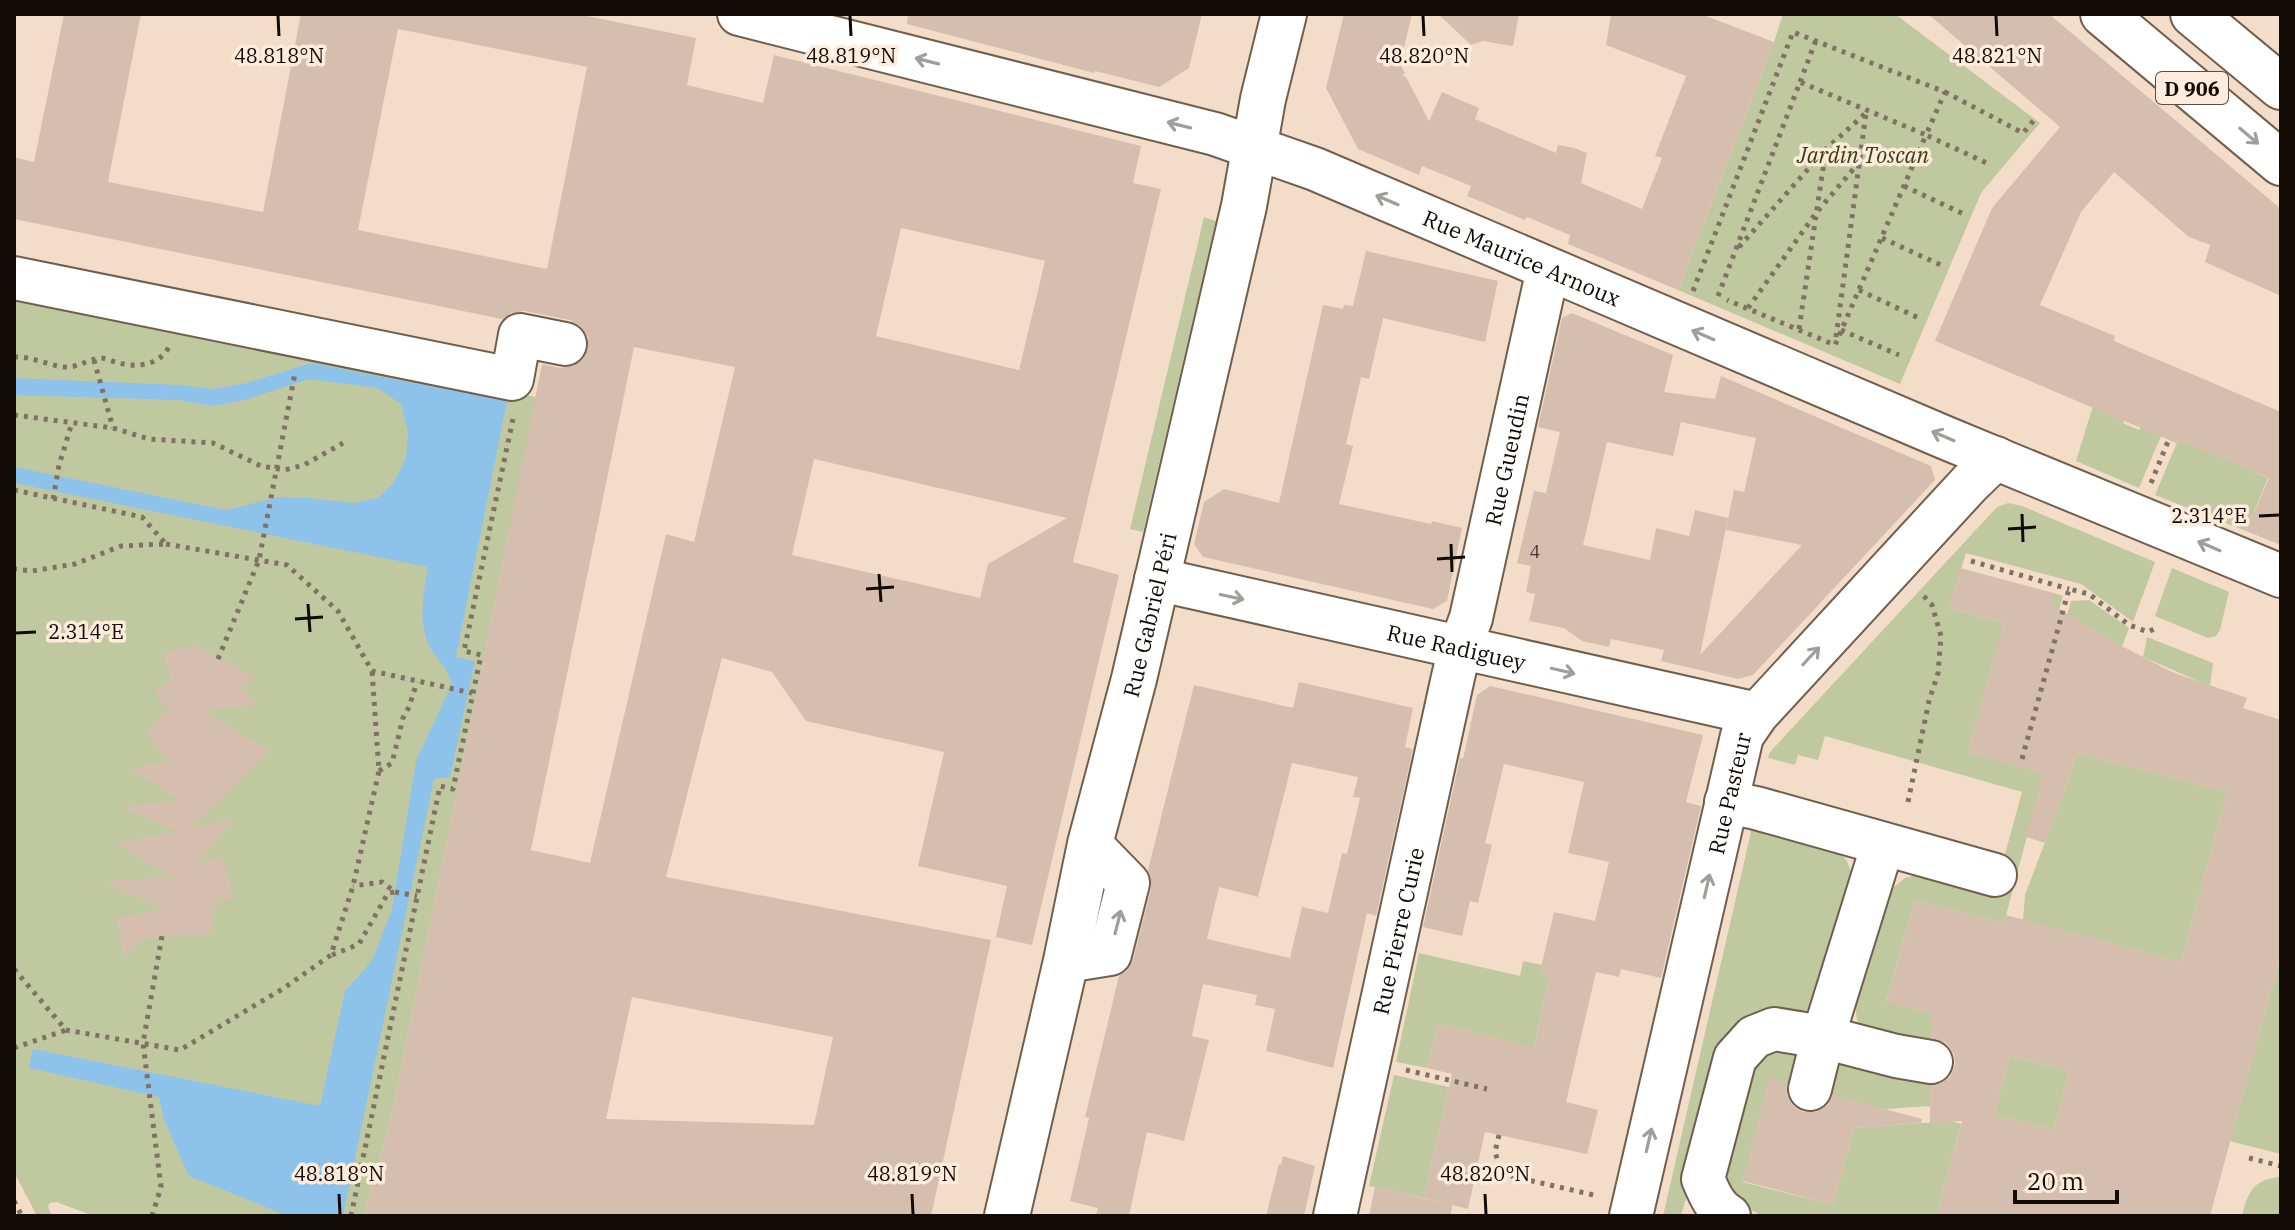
<svg xmlns="http://www.w3.org/2000/svg" width="2295" height="1230" font-family="'IBM Plex Serif',serif">
  <style>
    .green { fill: #c0c8a0 }
    .water { fill: #8dc2ea }
    .building { fill: #d6beae; fill-rule: evenodd }
    .lines { fill: none; stroke-linecap: round; stroke-linejoin: round }
    .minor-casing { stroke: #715e4d; stroke-width: 46 }
    .major-casing { stroke: #715e4d; stroke-width: 48 }
    .path { stroke: #7f7164; stroke-width: 5; stroke-dasharray: 4 6; stroke-linecap: butt }
    .minor { stroke: #fff; stroke-width: 42 }
    .major { stroke: #fff; stroke-width: 44 }
    .oneway { stroke: #a09d9b }
    .ticks { fill: none; stroke: #120b05; stroke-width: 3 }
    .labels { text-anchor: middle; dominant-baseline: central; stroke-width: 7; stroke-linejoin: round; paint-order: stroke }
    .number-label { font-size: 18px; fill: #43382f }
    .shield { fill: #fdebdb; stroke: #584e45; stroke-width: 2 }
    .shield-label { font-size: 20px; font-weight: bold; fill: #120b05 }
    .park-label { font-size: 22px; font-style: italic; fill: #3a3f12; stroke: #fdebdb }
    .street-label { font-size: 22px; fill: #120b05; stroke: #fdebdb }
    .ticks-label { font-size: 20px; text-anchor: middle; fill: #120b05; stroke: #fdebdb; stroke-width: 7; stroke-linejoin: round; paint-order: stroke }
  </style>
  <rect width="100%" height="100%" fill="#f3ddc9"/>
  <path class="green" d="M1783 14H1895L2040 123 1981 193 1900 384 1678 290 1774 42Z
    M1204 217 1216 221 1143 532 1130 529Z
    M14 293 536 397 392 1114 364 1216H94L56 1202 50 1203 48 1207 52 1216H37L14 1172Z
    M2093 406 2124 421 2123 423 2139 430 2141 427 2161 436 2139 488 2076 461Z
    M2178 440 2254 469V472L2268 478 2246 531 2155 495Z
    M2008 503 2022 506 2155 562 2133 622 2081 584 1966 553 1949 608 2042 634 2054 593 2063 596 2041 674 1993 661 1968 753 2025 768 2071 601 2089 600 2129 628 2122 647 2083 625 2004 923 1915 901 1886 1001 1931 1014V1051L1870 1037 1857 1020 1854 995 1884 895 1905 878 1926 872 1996 887 2022 792 1825 736 1818 760 1798 755 1795 765 1768 758 1770 752 1997 507Z
    M2172 568 2229 592 2220 630 2216 636 2208 638 2155 616Z
    M2147 637 2213 663 2210 686 2143 657Z
    M2076 753 2227 792 2181 962 2023 920 2025 895 2070 776Z
    M1754 819 1832 844 1847 861 1855 882 1820 1004 1804 1011 1782 1016 1721 1069 1681 1216H1663Z
    M1419 953 1520 976 1523 961 1542 965 1540 972 1550 975 1526 1082 1513 1079 1520 1044 1438 1024 1427 1068 1396 1062Z
    M2281 954V1154L2230 1141Z
    M1815 1046 1805 1088 1769 1079 1743 1182 1833 1205 1854 1128 1951 1121 1961 1124 1936 1216H1762L1741 1204 1728 1189 1720 1164 1752 1066 1774 1048Z
    M1826 1050 1930 1070V1106L1859 1111 1861 1103 1816 1091Z
    M2010 1056 2069 1071 2054 1130 1994 1115Z
    M1394 1075 1449 1087 1424 1198 1369 1186Z
    M2281 1177V1216H2242C2248 1191 2254 1179 2281 1177Z"/>
  <path class="water" d="M311 363 507 401 456 657 475 661 450 777 434 779 343 1216H288L189 1176 164 1120 159 1097 29 1068 33 1049 320 1106 345 991 365 969 374 956 392 910 416 761 451 686C450 666 435 661 428 643 418 619 424 592 428 567L14 483V467L226 510 279 497 309 498 353 503 378 498 393 484 406 458 408 432 401 404 378 388 309 379 248 399 213 406 179 400 14 395V378L179 385 213 389 247 383Z"/>
  <path class="building" d="M64 14H141L108 182 263 212 301 14H577L696 38 687 85 763 103 774 55 1141 146 1133 183 1161 189 1073 562 1119 575 1032 945 996 937 1007 886 918 866 944 752 806 721 772 672 722 658 666 877 991 940 931 1216H364L392 1114 542 364 560 368 573 366 583 359 588 349V337L581 327 570 320 524 311 511 313 502 319 14 219V157L34 162ZM398 29 587 67 547 269 358 230ZM901 228 1045 261 1019 370 876 336ZM634 347 735 367 694 542 666 534 590 863 531 850ZM814 459 1067 518 988 564 980 598 792 555ZM632 997 833 1037 814 1125 606 1119Z
    M908 14H1202L1189 68 1159 87 1095 71 1094 73 907 24Z
    M1344 14H1412L1400 64 1405 74 1402 75 1406 77 1429 121 1442 92 1479 108 1475 119 1556 153 1558 145 1574 148 1587 153 1581 183 1642 209 1662 158 1655 156 1686 76 1606 45 1611 14H1701L1774 42 1678 290 1568 244 1570 235 1527 217 1525 220 1467 196 1471 186 1422 166 1419 175 1358 149 1326 88Z
    M1438 14H1519L1513 46 1483 41 1471 45Z
    M1928 14H2049L2281 209V296L2205 262 2210 245 2189 237 2114 172 2081 212 2040 305 2115 336 2114 341 2281 412V545L2246 531 2269 478 2178 440 2176 443 2141 428 1935 341 1992 208 2060 127Z
    M1366 251 1498 281 1485 342 1383 318 1369 379 1361 377 1346 444 1353 446 1339 504 1431 524 1432 521 1462 528 1447 601 1433 609 1203 557 1194 544 1204 502 1224 489 1279 503 1323 305 1343 309 1344 305 1353 306Z
    M1572 313 1673 355 1664 392 1715 399 1721 376 1931 466 1935 480 1753 675 1738 679 1661 661 1664 650 1611 639 1609 647 1582 641 1564 628 1529 621 1535 594 1526 592 1531 566 1517 563 1534 491 1546 493 1560 432 1538 427 1562 318ZM1681 422 1756 438 1744 492 1734 490 1726 530 1802 545 1700 655 1728 518 1695 510 1689 536 1656 528 1650 560 1583 545 1607 442 1673 456Z
    M1960 568 2054 593 2051 604 2116 643 2172 672 2247 698 2243 708 2281 720V954L2210 1216H1936L1962 1121 1930 1123V1085L1940 1084 1950 1077 1955 1065 1954 1054 1946 1043 1931 1038V1014L1886 1002 1915 901 2004 923 2006 915 2181 962 2227 792 2076 753 2070 776 2045 843 2026 837 2043 774 1968 753 2003 623 1949 608ZM2010 1056 2069 1071 2054 1130 1994 1115Z
    M198 645 218 659 230 663 253 676 241 690 260 704 202 711 270 751 190 828 232 819 197 864 223 856 234 901 218 897 211 934 162 936 139 941 124 957 116 918 165 909 103 881 174 877 115 844 177 831 121 807 180 800 130 769 168 761 146 731 169 710 154 691 172 680 163 654Z
    M1299 682 1413 708 1405 747 1413 749 1376 916 1367 913 1333 1068 1266 1051 1275 1009 1255 1005 1257 995 1203 984 1192 1036 1209 1040 1184 1141 1147 1132 1129 1216H1096L1098 1208 1070 1201 1089 1118 1085 1117 1119 976 1127 971 1133 960 1151 889V878L1148 870 1194 685 1293 708ZM1292 763 1358 777 1353 797 1360 798 1347 854 1342 853 1328 913 1302 907 1290 958 1207 939 1219 887 1258 897Z
    M1490 686 1703 735 1686 802 1701 806 1661 978 1621 969 1619 977 1596 972 1566 1102 1598 1110 1587 1154 1485 1132 1468 1209 1424 1198 1452 1074 1427 1068 1438 1024 1534 1047 1550 975 1540 972 1554 912 1595 921 1609 862 1568 853 1584 782 1504 764 1485 843 1492 845 1478 903 1470 901 1462 936 1423 927 1460 758 1463 759 1477 695Z
    M1769 1078 1787 1083V1096L1794 1107 1803 1112H1817L1828 1105 1833 1095 1922 1119 1921 1123 1854 1128 1833 1205 1743 1181Z
    M1283 1156 1315 1166 1304 1216H1266L1279 1164 1281 1165Z
    M1375 1187 1452 1205 1451 1216H1369Z"/>
  <g class="lines">
    <defs>
      <g id="minor">
        <path id="s1" d="M739 14 1215 134 1315 169 1946 438 2281 576"/>
        <path d="M14 278 512 379 520 335 565 344"/>
        <path id="s2" d="M1156 579 1757 714"/>
        <path d="M1726 802 1756 808 1995 875"/>
        <path d="M1066 961 1110 954 1128 883 1090 844"/>
        <path d="M1810 1089 1823 1037 1883 844"/>
        <path id="s3" d="M1335 1216 1453 677 1460 648 1471 618 1548 269"/>
        <path id="s4" d="M1631 1216 1742 736 1757 714 1970 483 1996 458"/>
        <path d="M1729 1216C1715 1208 1709 1193 1703 1179L1735 1058 1754 1037 1774 1029 1823 1037 1896 1056 1931 1062"/>
      </g>
      <g id="major">
        <path d="M2103 14 2281 163"/>
        <path d="M2193 14 2281 87"/>
        <path id="s5" d="M1007 1216 1066 961 1090 844 1134 679 1244 206 1263 99 1284 14"/>
      </g>
    </defs>
    <use href="#minor" class="minor-casing"/>
    <use href="#major" class="major-casing"/>
    <path class="path" d="M1800 82 1816 40
      M1945 92 2023 133 2035 119
      M1904 186 1966 215
      M1882 238 1945 267
      M1739 247 1825 150
      M1859 290 1921 319
      M1693 291 1793 32 1945 92 1926 135 1991 165
      M1718 296 1800 82 1926 135 1835 345 1727 300
      M1748 308 1816 213 1856 166
      M1799 329 1826 149 1867 112
      M1841 330 1899 355
      M1836 337 1866 113
      M14 357C31 356 47 365 64 367 79 368 87 359 101 358 106 358 113 362 119 363 138 368 159 365 169 347
      M94 360 113 428
      M14 415 113 428 149 439 213 443 261 466 284 470 304 465 343 443
      M2151 483 2169 439
      M14 490 142 517 166 544 121 546 75 564 32 571 14 569
      M53 499 59 465 72 423
      M166 544 287 565 338 611 372 671 472 693
      M1971 561 2069 589
      M218 659 259 560 295 373
      M2022 759 2069 589 2089 594 2129 625 2148 632 2156 628
      M379 771 392 763 403 718 409 707 417 682
      M1908 802 1929 701 1938 673 1941 636 1932 605 1920 592
      M395 892 417 896
      M332 955 359 944 388 893 395 892 382 882 353 886
      M14 969 66 1030 180 1050 284 988 331 955 353 886 379 771 372 671
      M14 1048 66 1030
      M1406 1070 1487 1089
      M1499 1135 1495 1152 1502 1174 1598 1196
      M2249 1158 2281 1166
      M14 1201 22 1216
      M152 1216 161 1187 143 1043 162 936
      M351 1216 440 786 453 789 481 655 464 651 514 414"/>
    <use href="#minor" class="minor"/>
    <use href="#major" class="major"/>
  </g>
  <defs><path id="oneway-shaft" d="M-6 0H5M1.5-3L5.5 0L1.5 3" fill="none" stroke-width="1.6" stroke-linecap="round" stroke-linejoin="round" transform="scale(2)"/></defs>
  <g class="oneway">
    <use href="#oneway-shaft" transform="translate(927 61) rotate(-166)"/>
    <use href="#oneway-shaft" transform="translate(1179 125) rotate(-166)"/>
    <use href="#oneway-shaft" transform="translate(2249 136) rotate(40)"/>
    <use href="#oneway-shaft" transform="translate(1387 200) rotate(-157)"/>
    <use href="#oneway-shaft" transform="translate(1703 335) rotate(-157)"/>
    <use href="#oneway-shaft" transform="translate(1943 436) rotate(-157)"/>
    <use href="#oneway-shaft" transform="translate(2209 546) rotate(-157)"/>
    <use href="#oneway-shaft" transform="translate(1232 597) rotate(12)"/>
    <use href="#oneway-shaft" transform="translate(1811 656) rotate(-47)"/>
    <use href="#oneway-shaft" transform="translate(1563 671) rotate(13)"/>
    <use href="#oneway-shaft" transform="translate(1707 886) rotate(-77)"/>
    <use href="#oneway-shaft" transform="translate(1118 922) rotate(-76)"/>
    <use href="#oneway-shaft" transform="translate(1649 1140) rotate(-77)"/>
  </g>
  <path class="ticks" d="M278 16 279 36M850 16 851 36M1423 16 1424 36M1996 16 1997 36M2022 514 2023 542M2259 516 2279 515M2008 529 2036 527M1451 544 1452 572M1437 559 1465 557M879 574 881 602M866 589 894 587M308 604 310 632M295 619 323 617M16 633 36 632M339 1194 340 1214M912 1194 913 1214M1485 1194 1486 1214"/>
  <g class="labels">
    <g class="number-label">
      <text x="1535" y="551">4</text>
    </g>
    <rect class="shield" x="2156" y="72" width="72" height="32" rx="6"/>
    <g class="shield-label">
      <text x="2192" y="88">D 906</text>
    </g>
    <g class="park-label">
      <text x="1863" y="154">Jardin Toscan</text>
    </g>
    <g class="street-label">
      <text stroke="none"><textPath href="#s1" startOffset="822">Rue Maurice Arnoux</textPath></text>
      <text stroke="none"><textPath href="#s3" startOffset="776">Rue Gueudin</textPath></text>
      <text stroke="none"><textPath href="#s5" startOffset="618">Rue Gabriel Péri</textPath></text>
      <text stroke="none"><textPath href="#s2" startOffset="308">Rue Radiguey</textPath></text>
      <text stroke="none"><textPath href="#s4" startOffset="434">Rue Pasteur</textPath></text>
      <text stroke="none"><textPath href="#s3" startOffset="292">Rue Pierre Curie</textPath></text>
    </g>
  </g>
  <g class="ticks-label">
    <text x="1997" y="63">48.821°N</text>
    <text x="279" y="63">48.818°N</text>
    <text x="851" y="63">48.819°N</text>
    <text x="1424" y="63">48.820°N</text>
    <text x="2209" y="523">2.314°E</text>
    <text x="86" y="639">2.314°E</text>
    <text x="339" y="1181">48.818°N</text>
    <text x="912" y="1181">48.819°N</text>
    <text x="1485" y="1181">48.820°N</text>
  </g>
  <rect width="2295" height="1230" fill="none" stroke="#120b05" stroke-width="32"/>
  <path d="M2015 1190v12h102v-12" fill="none" stroke="#120b05" stroke-width="4"/>
  <text x="2027" y="1190" font-size="24" fill="#120b05" stroke="#fdebdb" stroke-width="6" paint-order="stroke">20 m</text>
</svg>
